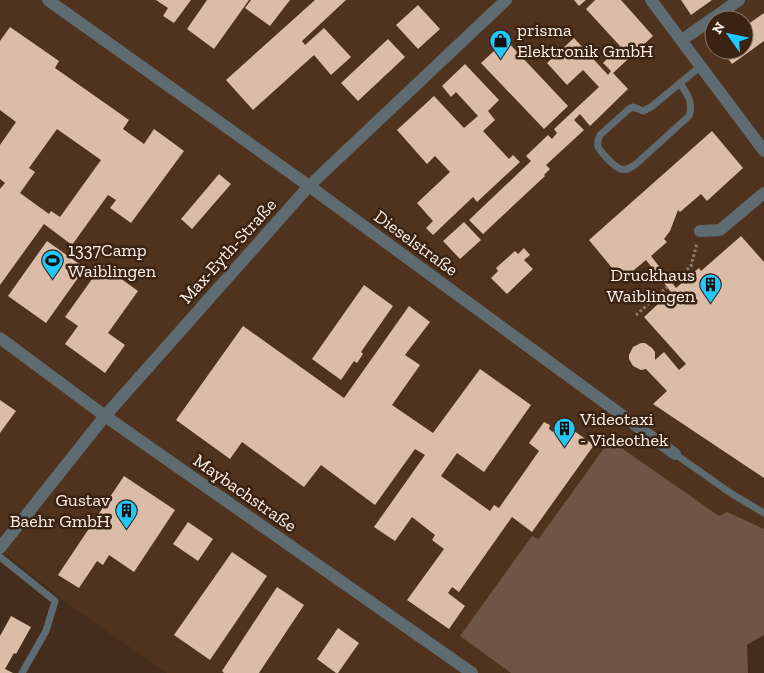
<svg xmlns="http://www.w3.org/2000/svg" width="764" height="673" font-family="'Zilla Slab',serif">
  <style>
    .built { fill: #50331e; fill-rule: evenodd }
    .green { fill: #6f5545 }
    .building { fill: #dabca9; fill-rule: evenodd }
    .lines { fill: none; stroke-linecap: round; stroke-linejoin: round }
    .path { stroke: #907d71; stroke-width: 3; stroke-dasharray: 2.5 2.5; stroke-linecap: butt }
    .lane { stroke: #5e6c72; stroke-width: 7 }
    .street { stroke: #5e6c72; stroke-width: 12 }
    .labels { text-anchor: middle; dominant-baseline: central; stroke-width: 5; stroke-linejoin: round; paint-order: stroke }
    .poi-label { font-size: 18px; fill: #fff2ea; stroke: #3a2313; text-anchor: start }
    .street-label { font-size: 18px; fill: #fff2ea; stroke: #3a2313 }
  </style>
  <rect width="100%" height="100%" fill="#442d1d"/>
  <path class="built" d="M0 0H764V636L746 644 747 673H167L72 607 0 550ZM714 20H744V50H714Z"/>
  <path class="green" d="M610 440 719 516 727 512 764 529V635L747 645 748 673H511L460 636 532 536 538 539 540 537Z"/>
  <path class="building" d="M156 0H191L174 23 163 16 168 8Z
    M207 0H249L214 49 187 29Z
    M251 0H290L270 26 245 8Z
    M315 0H346L302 41 305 45 324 28 351 57 331 75 314 55 253 110 226 80Z
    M574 0H586L579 6Z
    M595 0H621L653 36 613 73 628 89 590 126 580 114 574 120 584 130 546 165 550 169 544 175 545 176 483 234 469 220 531 161 526 156 548 135 552 139 557 133 554 129 599 87 583 70 567 85 547 63 574 38 608 75 611 71 603 63 620 46 586 9Z
    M681 0H712L691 15Z
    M418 5 440 29 418 49 396 25Z
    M764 13V41L732 64 722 50H744V27Z
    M10 27 59 61 55 68 129 120 123 129 144 144 154 129 184 151 131 223 110 208 116 200 108 195 72 245 44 224 0 285V189L5 183 0 179V145L16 122 0 110V41ZM57 129 101 160 60 217 51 211 49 214 20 193 35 172 29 168Z
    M388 39 405 57 358 101 341 83Z
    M506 40 568 106 544 129 481 63Z
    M465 64 499 100 488 111 495 120 483 131 509 159 513 155 520 162 477 202 473 197 433 235 426 228 433 221 417 203 450 172 435 156 427 164 397 130 434 96 464 128 478 116 456 92 451 97 442 86Z
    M712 131 743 168 707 201 701 194 680 212 678 210 670 231 664 239 667 242 651 256 676 288 699 268 701 271 741 236 764 262V478L653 404 667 391 646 369 641 370 633 366 629 359V355L633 347 641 343H645L652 348 655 352V360L664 352 679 370 686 364 644 317 671 292 646 260 622 280 589 240Z
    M219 174 231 184 192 229 181 219Z
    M464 222 481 240 460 259 443 241Z
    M47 241 85 268 46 323 8 296Z
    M524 248 530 255 524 260 533 269 507 294 491 278 498 271 496 268 515 251 518 254Z
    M102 265 138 291 108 333 125 345 105 373 65 344 78 326 65 317Z
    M364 285 393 306 361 352 363 354 357 363 354 361 341 380 312 359Z
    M409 306 430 322 405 355 420 365 392 405 433 433 480 369 531 405 484 472 457 453 441 476 490 511 494 505 499 508 539 451 529 443 544 422 550 425 549 429 553 432 560 421 594 445 532 532 512 517 459 592 452 587 448 593 465 606 449 629 407 600 444 549 432 540 435 535 412 517 395 541 374 527 425 455 415 449 375 505 321 465 304 487 242 442 230 459 176 420 243 326 344 398Z
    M0 400 16 411 0 433Z
    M124 476 175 510 134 572 109 555 103 565 97 561 79 588 58 575Z
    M188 522 213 539 198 561 173 544Z
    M232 552 267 576 210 660 174 635Z
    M277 587 304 605 259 673H224L222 671Z
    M11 616 31 627 16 654 14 653 5 669 13 673H0V636Z
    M338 628 359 643 338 673H336L317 659Z"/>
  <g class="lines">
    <path class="path" d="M672 283 691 266 697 243
      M636 315 667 287"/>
    <path class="lane" d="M680 83C687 94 694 103 689 116L636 164C631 167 627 171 621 169 615 168 601 152 598 147 597 143 598 139 600 135L629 109 633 107 643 111 651 107 701 66
      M675 454 732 494 764 513
      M0 557 55 601 46 631 22 673"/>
    <path class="street" d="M48 0 309 186 675 454
      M651 0 764 151
      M682 40 739 0
      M700 231 720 230 764 193
      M0 338 105 416 472 673
      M0 548 105 416 309 186 506 0"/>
  </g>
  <defs>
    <symbol id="shop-pin" viewBox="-11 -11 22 30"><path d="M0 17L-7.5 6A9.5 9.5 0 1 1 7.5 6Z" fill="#20c9fd" stroke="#3a2313"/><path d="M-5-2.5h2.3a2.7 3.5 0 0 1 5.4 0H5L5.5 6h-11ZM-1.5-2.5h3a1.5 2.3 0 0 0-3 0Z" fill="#111"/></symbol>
    <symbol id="stadium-pin" viewBox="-11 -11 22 30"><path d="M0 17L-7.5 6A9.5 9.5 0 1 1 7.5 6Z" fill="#20c9fd" stroke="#3a2313"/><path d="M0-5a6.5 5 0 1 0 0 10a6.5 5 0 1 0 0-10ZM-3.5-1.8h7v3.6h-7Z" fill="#111"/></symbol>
    <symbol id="building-pin" viewBox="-11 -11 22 30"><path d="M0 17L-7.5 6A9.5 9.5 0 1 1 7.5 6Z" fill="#20c9fd" stroke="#3a2313"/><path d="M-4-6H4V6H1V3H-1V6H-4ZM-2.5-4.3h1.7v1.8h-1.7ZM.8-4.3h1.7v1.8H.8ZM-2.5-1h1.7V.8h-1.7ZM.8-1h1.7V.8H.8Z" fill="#111"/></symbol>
  </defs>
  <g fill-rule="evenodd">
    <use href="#shop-pin" x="488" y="28" width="25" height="34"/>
    <use href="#stadium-pin" x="40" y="248" width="25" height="34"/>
    <use href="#building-pin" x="698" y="272" width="25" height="34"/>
    <use href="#building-pin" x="552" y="416" width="25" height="34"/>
    <use href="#building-pin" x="114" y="498" width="25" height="34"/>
  </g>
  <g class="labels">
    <g class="poi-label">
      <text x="517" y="30">prisma<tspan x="517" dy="21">Elektronik GmbH</tspan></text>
      <text x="68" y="250">1337Camp<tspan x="68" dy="21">Waiblingen</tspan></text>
      <text x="695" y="275" text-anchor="end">Druckhaus<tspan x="695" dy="21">Waiblingen</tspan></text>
      <text x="580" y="419">Videotaxi<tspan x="580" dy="21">- Videothek</tspan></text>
      <text x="110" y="500" text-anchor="end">Gustav<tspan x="110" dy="21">Baehr GmbH</tspan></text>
    </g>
    <g class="street-label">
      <text transform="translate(416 243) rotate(36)">Dieselstraße</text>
      <text transform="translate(228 251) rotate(-48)">Max-Eyth-Straße</text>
      <text transform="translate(245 493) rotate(35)">Maybachstraße</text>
    </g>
  </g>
  <g transform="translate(729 35) rotate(303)"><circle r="24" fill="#3a2313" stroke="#897669"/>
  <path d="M0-4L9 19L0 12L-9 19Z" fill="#20c9fd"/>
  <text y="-8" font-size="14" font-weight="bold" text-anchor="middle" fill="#fff2ea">N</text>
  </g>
</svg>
